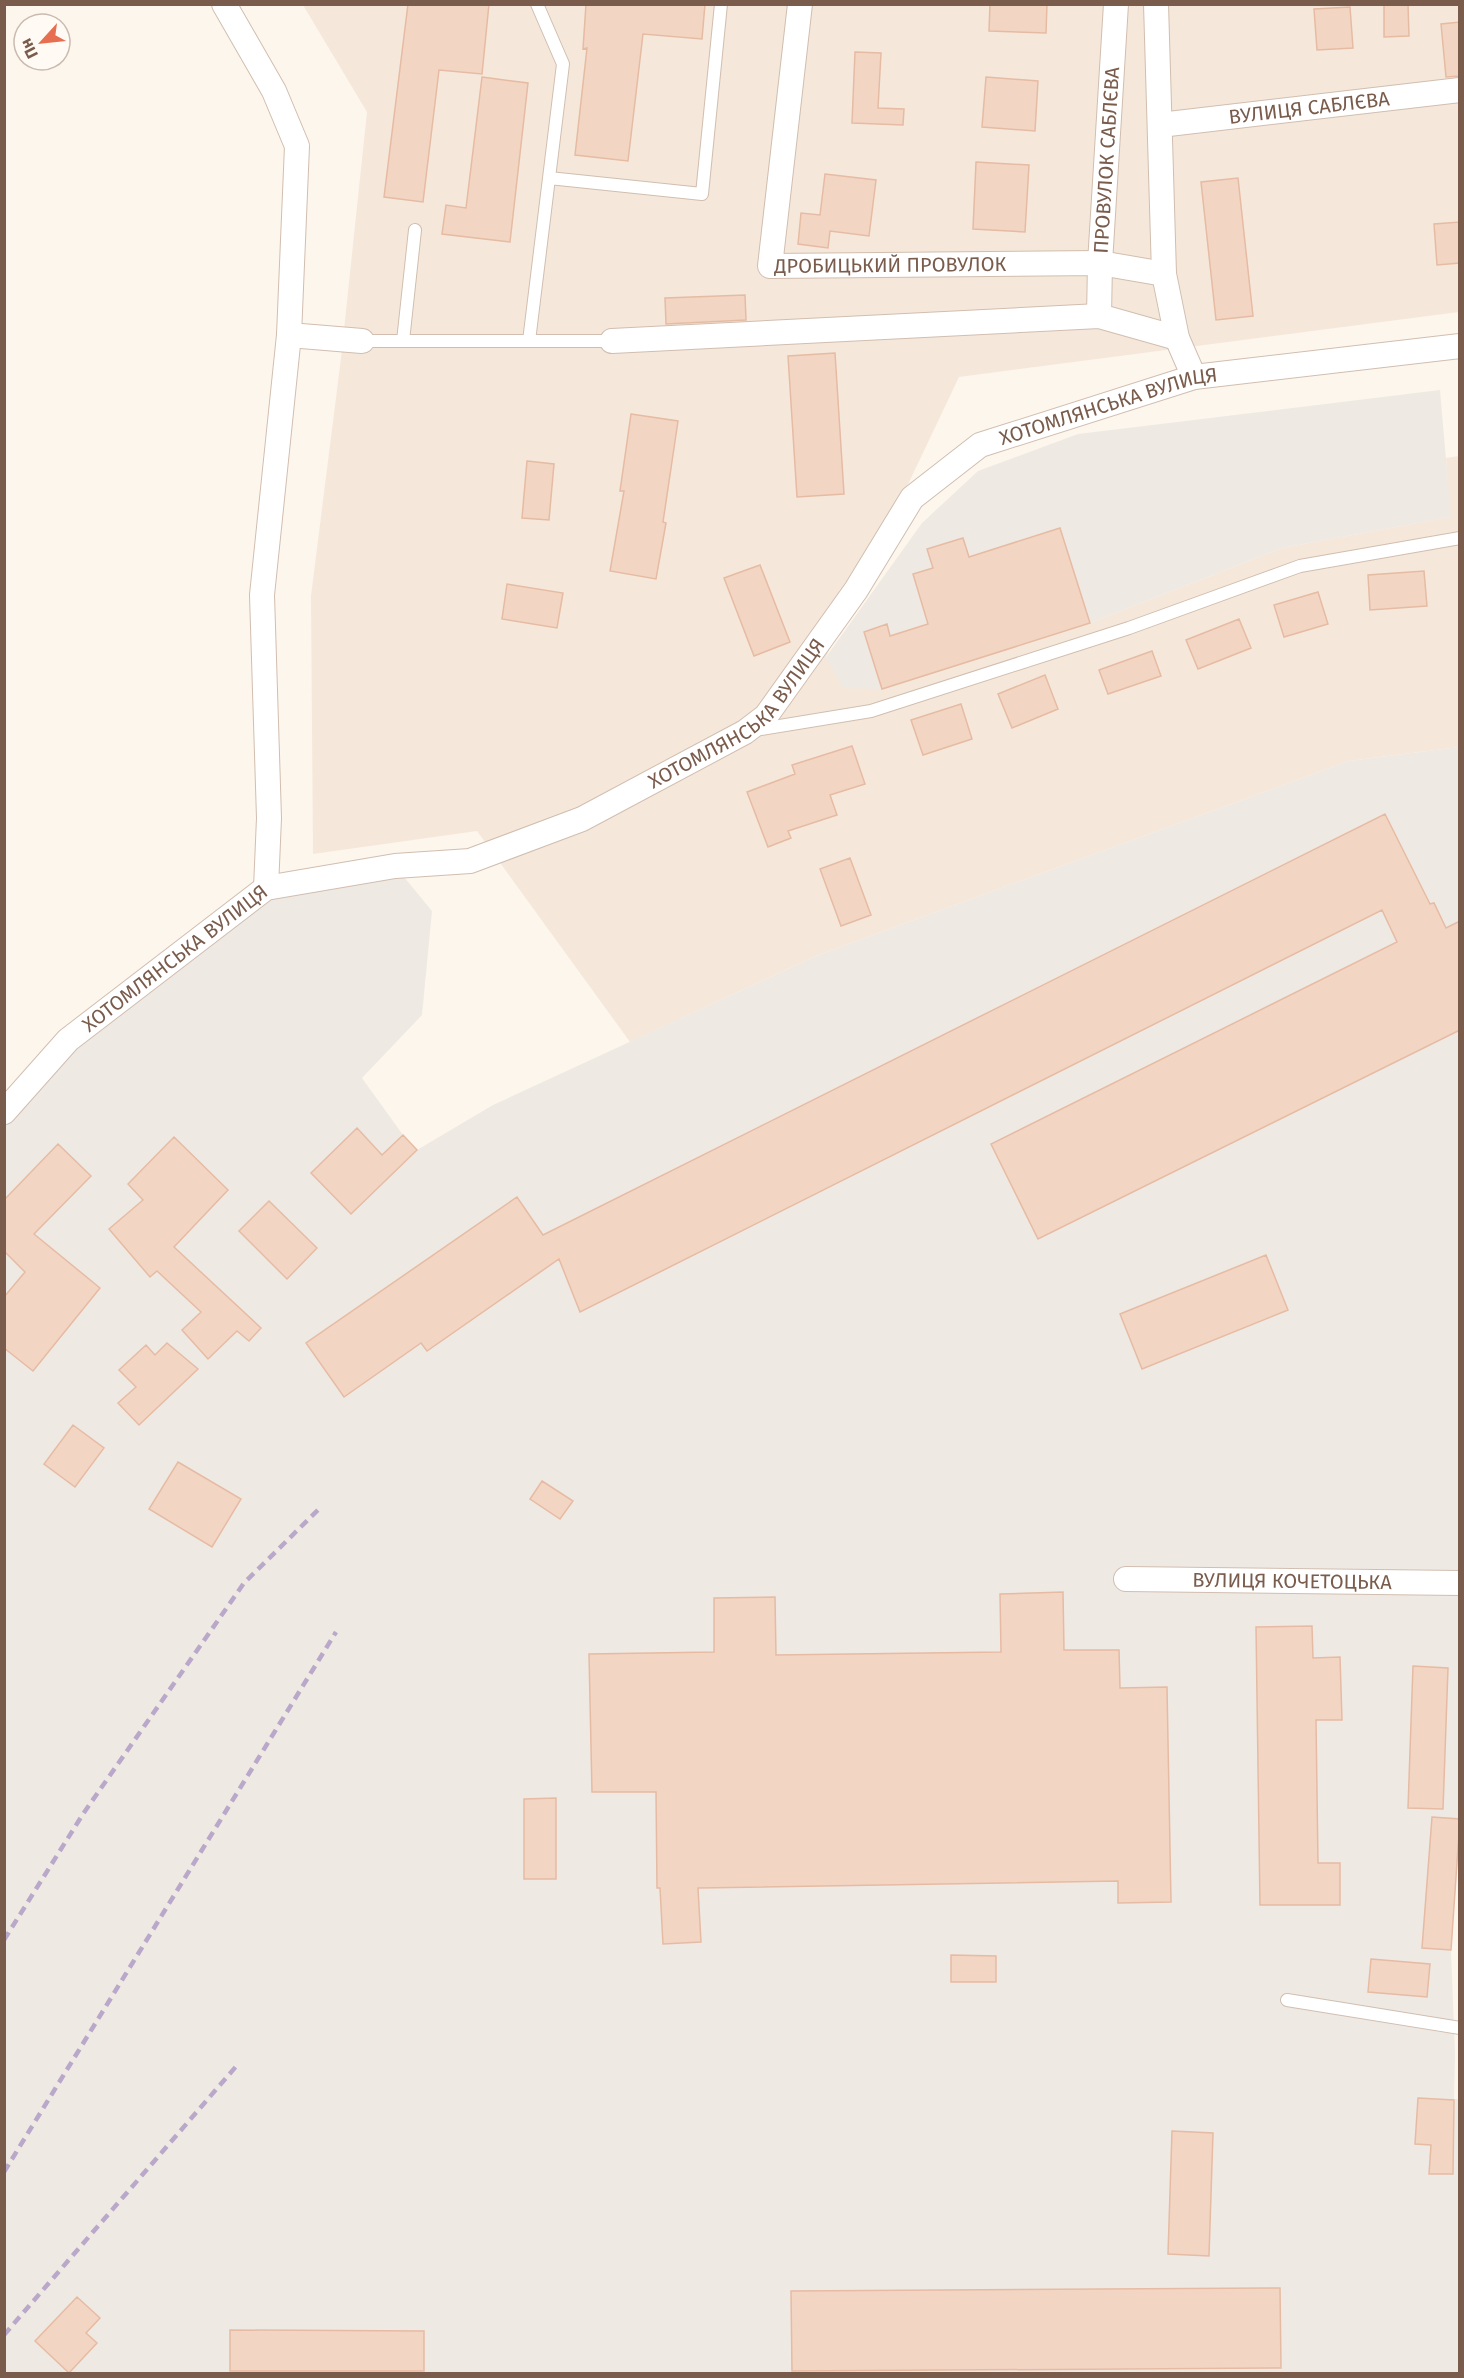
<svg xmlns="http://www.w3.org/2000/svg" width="1464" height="2378" font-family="'Fira Sans',sans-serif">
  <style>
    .residential { fill: #f5e8da }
    .industrial { fill: #efe9e4 }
    .building { fill: #f3d5c3; stroke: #e6bba3; stroke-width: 1.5 }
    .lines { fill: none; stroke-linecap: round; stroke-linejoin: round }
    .lane-casing { stroke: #d1beb0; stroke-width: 14 }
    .street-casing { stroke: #d1beb0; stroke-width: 26 }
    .lane { stroke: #fff; stroke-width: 12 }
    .street { stroke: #fff; stroke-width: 24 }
    .rail { stroke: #b9a8c9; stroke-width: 4.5; stroke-dasharray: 9 6; stroke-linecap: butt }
    .labels { text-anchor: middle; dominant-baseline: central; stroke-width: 4.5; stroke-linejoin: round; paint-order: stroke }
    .street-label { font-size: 20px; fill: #7a5c4d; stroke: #fffaf3 }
  </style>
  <rect width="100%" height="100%" fill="#fdf6ec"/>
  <path class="residential" d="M303 5H1459V312L959 377 826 657 1090 623 1282 548 1450 517 1446 458 1459 456V747L1349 761 816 956 630 1042 477 831 313 854 311 596 341 358 367 112Z"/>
  <path class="industrial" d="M1440 390 1451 517 1282 548 1090 623 882 689 843 688 826 657 922 523 978 471 1078 434Z
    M1459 747 1460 1826 1451 1950 1455 2054 1454 2099H1460L1459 2373H5V1112L68 1040 266 888 395 866 432 911 422 1015 362 1078 403 1135 417 1150 493 1105 816 956 1349 761Z"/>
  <path class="building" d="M408 4H489L482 74 439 70 423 202 384 197Z
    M586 4H705L702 39 643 34 628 161 575 155 587 48 583 49Z
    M990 4H1047L1046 33 989 31Z
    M1384 4H1408L1409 36 1384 37Z
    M1350 7 1353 48 1317 50 1314 9Z
    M1460 22V76L1446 77 1441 24Z
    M855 52 881 53 878 108 904 109 903 125 852 123Z
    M482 77 528 83 510 242 442 234 446 205 466 208Z
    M986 77 1038 81 1035 131 982 127Z
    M976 162 1029 165 1025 232 973 229Z
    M825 174 876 180 869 236 830 231 828 248 798 244 801 213 820 215Z
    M1238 178 1253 316 1216 320 1201 182Z
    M1460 222V263L1437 265 1434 224Z
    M745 295 746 320 666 324 665 298Z
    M835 353 844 494 797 497 788 356Z
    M631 414 678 421 663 522 666 523 656 579 610 571 624 491H620Z
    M527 461 554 464 549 520 522 518Z
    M1060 528 1090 623 882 689 864 632 887 624 890 636 928 624 913 574 933 568 927 549 963 538 969 557Z
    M760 565 790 642 754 656 724 578Z
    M1424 571 1427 606 1370 610 1368 575Z
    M507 584 563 593 557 628 502 619Z
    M1318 592 1328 624 1284 637 1274 605Z
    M1239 619 1251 648 1198 669 1186 640Z
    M1152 651 1161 676 1108 694 1099 670Z
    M1045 675 1058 709 1012 728 998 694Z
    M961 704 972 739 923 755 911 720Z
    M852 746 865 784 830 795 837 815 788 831 791 838 768 847 747 792 795 774 792 765Z
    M1385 814 1430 904 1434 903 1446 928 1460 921V1030L1038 1239 991 1144 1397 942 1382 910 580 1312 559 1259 427 1351 421 1343 344 1397 306 1343 517 1197 543 1235Z
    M850 858 871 915 841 926 820 869Z
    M357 1128 382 1155 403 1135 417 1150 351 1214 311 1173Z
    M174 1137 228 1190 174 1247 261 1328 249 1341 237 1331 208 1359 182 1330 201 1312 157 1271 150 1277 109 1229 143 1200 128 1184Z
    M58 1144 91 1176 34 1234 100 1288 33 1371 4 1348V1297L25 1272 4 1251V1200Z
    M269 1201 317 1248 287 1279 239 1231Z
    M1266 1255 1288 1310 1142 1369 1120 1314Z
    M167 1343 198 1369 139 1425 118 1403 136 1387 119 1370 146 1345 155 1355Z
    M73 1425 104 1448 75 1487 44 1464Z
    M178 1462 241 1499 212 1547 149 1509Z
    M542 1481 573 1501 560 1519 530 1499Z
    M1063 1592 1064 1650H1119L1120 1688 1167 1687 1171 1902 1118 1903V1881L698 1888 701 1942 663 1944 660 1888H657L656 1792H592L589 1654 714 1652V1598L775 1597 776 1655 1001 1652 1000 1594Z
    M1312 1626 1313 1658 1340 1657 1342 1720H1316L1318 1863H1340V1905H1260L1256 1627Z
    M1413 1666 1448 1668 1443 1809 1408 1808Z
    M556 1798V1879H524V1799Z
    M1432 1817 1460 1819 1451 1950 1422 1948Z
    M951 1955 996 1956V1982H951Z
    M1371 1959 1430 1964 1427 1997 1368 1992Z
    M1418 2098 1454 2100 1453 2174H1429L1431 2145 1415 2144Z
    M1172 2131 1213 2133 1209 2256 1168 2254Z
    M1280 2288 1281 2368 792 2371 791 2291Z
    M77 2297 100 2318 86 2333 97 2343 69 2373 35 2341Z
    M230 2330 424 2331V2371H230Z"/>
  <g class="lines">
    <defs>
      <path id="lane" d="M549 178 702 194 721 4
        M362 341H612
        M403 341 415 230
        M529 341 563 64 537 4
        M755 730 871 711 1129 628 1300 566 1460 538
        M1287 2000 1460 2028"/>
      <g id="street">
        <path d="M224 4 274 91 297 146 289 335 262 595 269 818 266 888"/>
        <path id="s1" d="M800 4 770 266 1100 263 1164 274"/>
        <path d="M1156 4 1164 274 1177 338 1194 377"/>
        <path id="s2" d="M1160 125 1460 90"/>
        <path id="s3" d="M1099 316 1100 263 1116 4"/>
        <path d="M289 335 362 341"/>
        <path d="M612 341 1099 316 1177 338"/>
        <path id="s4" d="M4 1112 68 1040 266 888 395 866 470 861 582 819 745 732 766 716 856 590 912 498 980 445 1194 377 1460 346"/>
        <path id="s5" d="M1126 1579 1460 1583"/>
      </g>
    </defs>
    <use href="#lane" class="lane-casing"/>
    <use href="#street" class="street-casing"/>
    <use href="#lane" class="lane"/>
    <use href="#street" class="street"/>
    <path class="rail" d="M4 1940 83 1814 244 1583 320 1508
      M4 2172 336 1632
      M4 2335 239 2063"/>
  </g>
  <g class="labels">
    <g class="street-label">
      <text stroke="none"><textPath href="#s2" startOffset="150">ВУЛИЦЯ САБЛЄВА</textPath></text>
      <text stroke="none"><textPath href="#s3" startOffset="156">ПРОВУЛОК САБЛЄВА</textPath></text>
      <text stroke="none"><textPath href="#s1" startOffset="384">ДРОБИЦЬКИЙ ПРОВУЛОК</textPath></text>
      <text stroke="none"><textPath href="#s4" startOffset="1366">ХОТОМЛЯНСЬКА ВУЛИЦЯ</textPath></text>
      <text stroke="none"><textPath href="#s4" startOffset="862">ХОТОМЛЯНСЬКА ВУЛИЦЯ</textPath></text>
      <text stroke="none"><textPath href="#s4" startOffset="231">ХОТОМЛЯНСЬКА ВУЛИЦЯ</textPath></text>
      <text stroke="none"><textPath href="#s5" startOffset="166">ВУЛИЦЯ КОЧЕТОЦЬКА</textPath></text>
    </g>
  </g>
  <rect width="1464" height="2378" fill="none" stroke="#7a5c4d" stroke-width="12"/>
  <g transform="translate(42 42) rotate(243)"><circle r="28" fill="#fffaf3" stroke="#cabbb1" stroke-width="1.5"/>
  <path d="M0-4.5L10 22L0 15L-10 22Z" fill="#e76f51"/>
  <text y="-9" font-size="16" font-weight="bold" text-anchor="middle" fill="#7a5c4d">Пн</text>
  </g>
</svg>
